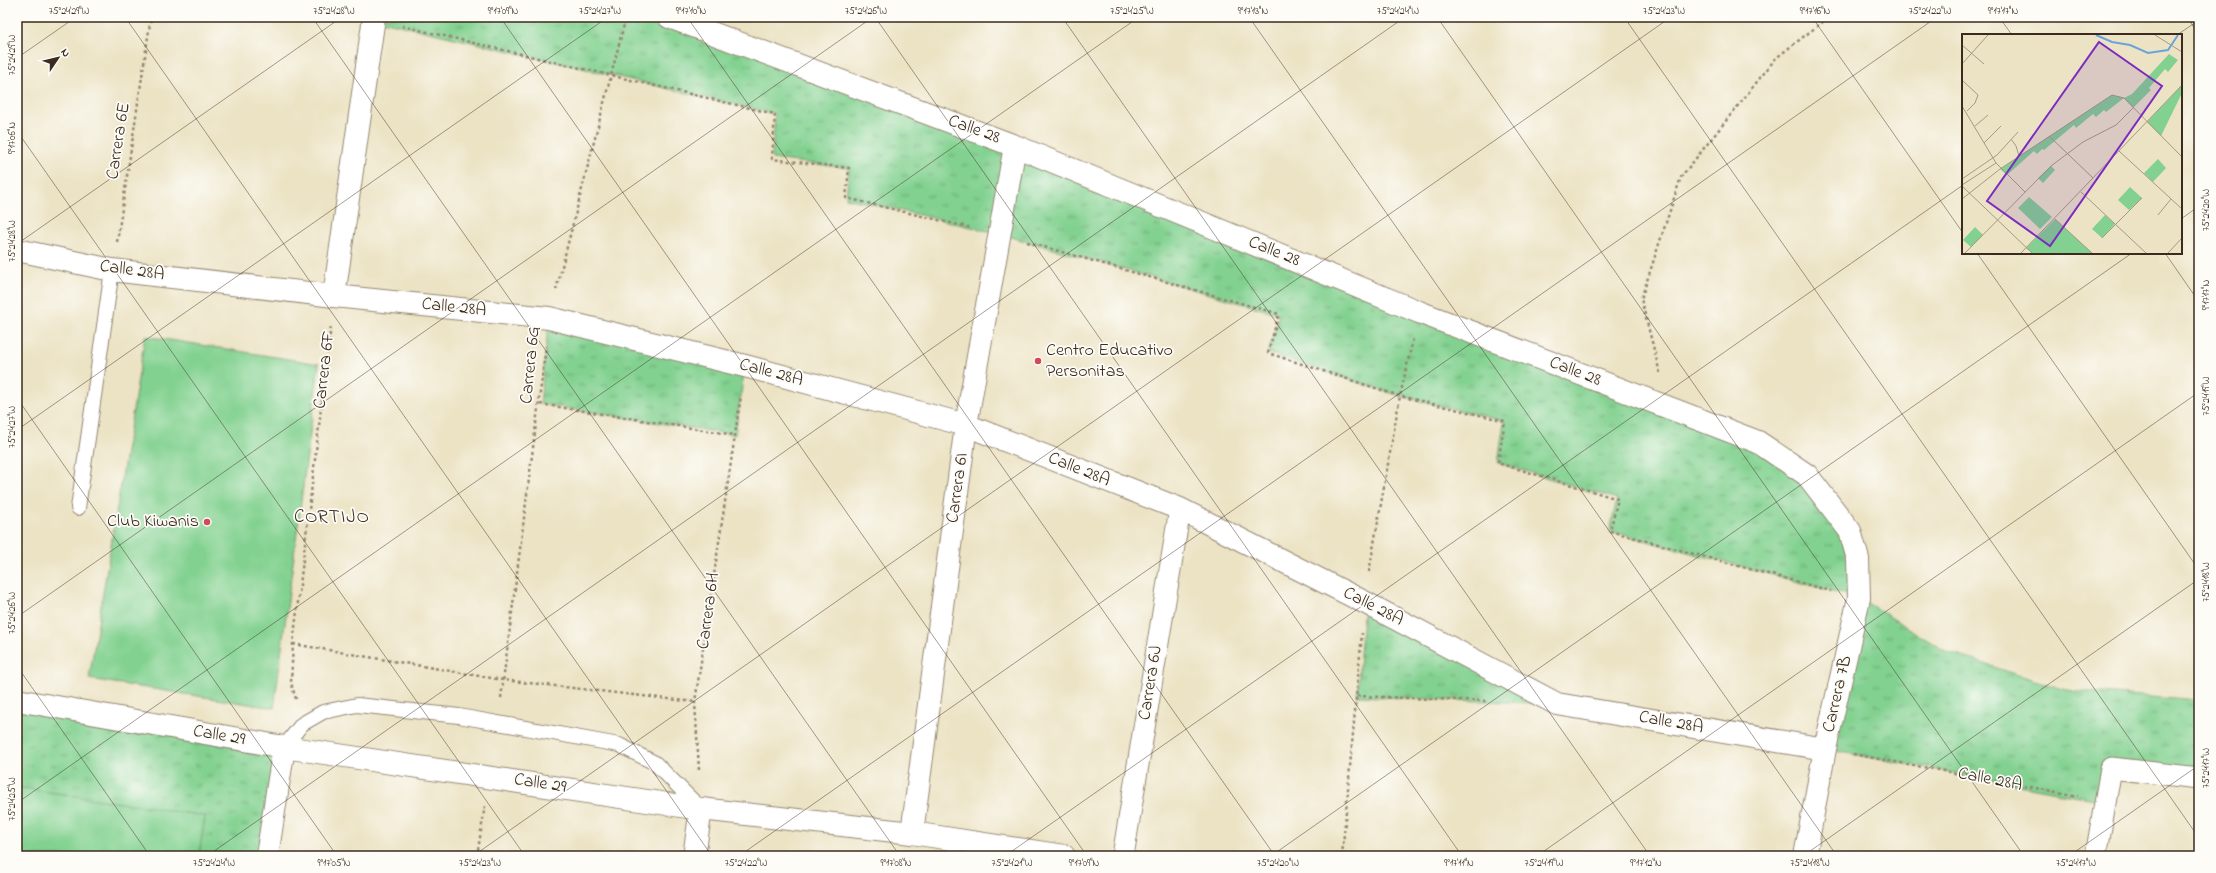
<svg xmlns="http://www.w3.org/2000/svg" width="2216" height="873" font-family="'Indie Flower',sans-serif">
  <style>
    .park { fill: url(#park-tufts); stroke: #5e7e57 }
    .pitch { fill: #82d190; stroke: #5e7e57 }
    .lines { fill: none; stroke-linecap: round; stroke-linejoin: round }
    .service-casing { stroke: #948671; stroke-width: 16 }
    .pedestrian-casing { stroke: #948671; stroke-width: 23 }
    .minor-casing { stroke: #948671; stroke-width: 24 }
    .tertiary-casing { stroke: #948671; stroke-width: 24 }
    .path { stroke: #948671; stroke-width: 2.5; stroke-dasharray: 3 3; stroke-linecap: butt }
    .service { stroke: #fff; stroke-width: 14 }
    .pedestrian { stroke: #fff; stroke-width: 21 }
    .minor { stroke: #fff; stroke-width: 22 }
    .tertiary { stroke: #fff; stroke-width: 22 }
    .ticks { fill: none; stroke: #3b2a1e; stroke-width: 1; stroke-opacity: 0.45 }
    .poi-dot { fill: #d1495b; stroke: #fdfcf7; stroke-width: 1.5 }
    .labels { text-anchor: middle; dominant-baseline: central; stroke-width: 3.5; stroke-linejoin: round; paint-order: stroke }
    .street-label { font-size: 18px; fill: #3b2a1e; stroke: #fdfcf7 }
    .poi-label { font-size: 18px; fill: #3b2a1e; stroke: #fdfcf7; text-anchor: start }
    .neighbourhood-label { font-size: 19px; letter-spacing: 1px; fill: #3b2a1e; stroke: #fdfcf7 }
    .inset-river { fill: none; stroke: #6aa4da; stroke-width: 2 }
    .inset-road { fill: none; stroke: #a59982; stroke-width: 1 }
    .view { fill: #7b2cbf; fill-opacity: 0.15; stroke: #7b2cbf; stroke-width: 2 }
    .inset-edge { fill: none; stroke: #3b2a1e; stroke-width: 2 }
    .neatline { fill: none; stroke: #3b2a1e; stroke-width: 1.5 }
    .ticks-label { font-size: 10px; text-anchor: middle; fill: #3b2a1e }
  </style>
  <defs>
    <pattern id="park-tufts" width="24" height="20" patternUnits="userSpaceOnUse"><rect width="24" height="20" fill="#82d190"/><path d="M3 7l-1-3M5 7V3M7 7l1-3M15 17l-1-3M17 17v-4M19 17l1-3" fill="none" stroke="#6caa75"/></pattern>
  </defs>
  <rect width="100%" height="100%" fill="#fdfcf7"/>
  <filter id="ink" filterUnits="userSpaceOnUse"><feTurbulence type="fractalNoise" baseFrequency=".025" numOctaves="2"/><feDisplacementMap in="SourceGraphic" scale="8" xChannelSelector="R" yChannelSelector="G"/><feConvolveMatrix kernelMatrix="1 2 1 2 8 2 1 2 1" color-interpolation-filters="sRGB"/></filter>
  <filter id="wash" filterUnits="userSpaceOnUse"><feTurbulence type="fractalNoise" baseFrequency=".012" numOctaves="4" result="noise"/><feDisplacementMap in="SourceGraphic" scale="16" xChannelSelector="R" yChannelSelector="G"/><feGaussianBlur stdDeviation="0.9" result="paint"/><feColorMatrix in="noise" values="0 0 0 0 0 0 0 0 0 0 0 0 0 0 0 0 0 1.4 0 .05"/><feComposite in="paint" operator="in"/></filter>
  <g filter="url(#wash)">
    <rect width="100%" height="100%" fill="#ece3c4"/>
    <path class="park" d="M374 17H669L1758 442 1833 506 1859 598 1947 652 2066 690 2199 701V778L2111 768 2105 801 1825 749 1858 598 1610 531 1617 499 1498 463 1504 421 1400 396 1268 353 1279 314 1001 234 846 198 849 168 772 159 775 114 374 19Z
      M549 318 745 366 735 435 540 404Z
      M1364 602 1557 704 1357 696Z
      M17 700 284 747 267 856H17Z"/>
    <path class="pitch" d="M145 336 319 364 274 708 89 679Z
      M17 787 205 816 199 856H17Z"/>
  </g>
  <g filter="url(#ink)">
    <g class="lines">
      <defs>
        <path id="service" d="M78 508 112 270
          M284 747 302 724 323 712 357 705 459 716 619 745 655 763 701 809"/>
        <path id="pedestrian" d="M1123 856 1180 509
          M2096 856 2111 768 2199 778"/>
        <path id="minor" d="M669 17 1015 146 1419 312 1758 442 1807 475 1850 531 1858 559 1859 598 1825 749 1805 856
          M17 250 112 270 334 296 549 318 745 366 966 425 1180 509 1364 602 1557 704 1825 749
          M334 296 374 17
          M912 833 966 425 1015 146
          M267 856 284 747
          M694 856 701 809"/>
        <path id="tertiary" d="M17 700 284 747 701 809 912 833 1064 856"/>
      </defs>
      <use href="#service" class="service-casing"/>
      <use href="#pedestrian" class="pedestrian-casing"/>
      <use href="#minor" class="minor-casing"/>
      <use href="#tertiary" class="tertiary-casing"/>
      <path class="path" d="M402 26 775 114 772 159 849 168 846 198 972 228
        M117 242 151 17
        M1027 242 1279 314 1268 353 1400 396 1505 421 1498 463 1618 499 1610 531 1831 591
        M556 290 626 17
        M1660 373 1641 299 1681 177 1776 58 1829 17
        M540 404 735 435
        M1369 572 1400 396 1413 339
        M293 644 503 680 695 702
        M1357 696 1488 701
        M501 698 546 346
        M296 699 291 683 293 644 331 325
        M1853 754 2078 796
        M699 770 695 702 741 395
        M477 856 485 806
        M1342 856 1362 633"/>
      <use href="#service" class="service"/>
      <use href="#pedestrian" class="pedestrian"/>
      <use href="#minor" class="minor"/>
      <use href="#tertiary" class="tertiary"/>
    </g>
  </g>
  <path class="ticks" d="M125 17 712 856M312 17 900 856M500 17 1087 856M687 17 1275 856M875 17 1462 856M1062 17 1650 856M1249 17 1837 856M1437 17 2024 856M1624 17 2199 838M1812 17 1963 233M1999 17 2012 35M2187 17 2199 35M2177 35 2199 20M17 58 76 17M17 131 525 856M2181 219 2199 206M17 244 342 17M1977 253 2199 570M2165 253 2199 302M17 398 337 856M17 430 608 17M17 617 873 17M17 666 150 856M17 803 1139 17M207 856 1405 17M473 856 1671 17M739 856 1937 17M1005 856 1963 185M1271 856 2132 253M1537 856 2199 392M1803 856 2199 579M2069 856 2199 765"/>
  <g class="poi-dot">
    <circle cx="1038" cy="361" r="4"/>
    <circle cx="207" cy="522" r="4"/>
  </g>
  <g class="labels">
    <g class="street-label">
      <text transform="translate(974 130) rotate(20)">Calle 28</text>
      <text transform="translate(119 141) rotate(-81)">Carrera 6E</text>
      <text transform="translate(1274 252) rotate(22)">Calle 28</text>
      <text transform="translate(132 271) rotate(8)">Calle 28A</text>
      <text transform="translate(454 308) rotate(6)">Calle 28A</text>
      <text transform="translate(531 365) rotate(-84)">Carrera 6G</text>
      <text transform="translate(325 370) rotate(-83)">Carrera 6F</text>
      <text transform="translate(1575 372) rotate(21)">Calle 28</text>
      <text transform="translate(771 373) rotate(15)">Calle 28A</text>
      <text transform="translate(1079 470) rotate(22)">Calle 28A</text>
      <text transform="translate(958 488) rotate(-82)">Carrera 6I</text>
      <text transform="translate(1373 607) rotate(27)">Calle 28A</text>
      <text transform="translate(709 611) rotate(-82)">Carrera 6H</text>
      <text transform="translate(1151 683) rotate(-81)">Carrera 6J</text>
      <text transform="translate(1838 694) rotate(-77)">Carrera 7B</text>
      <text transform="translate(1671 723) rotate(10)">Calle 28A</text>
      <text transform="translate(219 736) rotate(10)">Calle 29</text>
      <text transform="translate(1990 780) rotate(11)">Calle 28A</text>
      <text transform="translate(540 784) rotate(9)">Calle 29</text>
    </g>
    <g class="poi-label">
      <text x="1046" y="351">Centro Educativo<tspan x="1046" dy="21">Personitas</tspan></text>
      <text x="199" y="522" text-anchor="end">Club Kiwanis</text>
    </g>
    <g class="neighbourhood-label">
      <text x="332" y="517">CORTIJO</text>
    </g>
  </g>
  <g transform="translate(1962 34)">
    <rect width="220" height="220" fill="#ece3c4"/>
    <path d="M207 20 216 26 206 38 203 35 187 54 189 56 171 74 162 64 144 78 142 76 134 83 131 80 114 94 112 91 82 116 80 115 75 120 72 117 45 141 38 135 150 61 162 64 170 60ZM220 51V59L199 102 185 88ZM196 125 204 134 191 148 182 139ZM89 132 93 136 81 149 76 144ZM168 153 180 164 167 176 156 166ZM143 181 153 190 140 204 130 195ZM93 185 130 219H70L64 214ZM13 193 21 201 9 213 1 206Z" fill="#82d190"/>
    <path d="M199 76 206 81 197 93 190 86ZM67 163 90 183 78 195 56 174ZM94 194 110 208 100 219H76L73 216Z" fill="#82d190"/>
    <path class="inset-river" d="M134 1 150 8 168 11 186 19 206 16 216 1"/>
    <path class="inset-road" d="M193 1 220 18M0 11 22 30M0 30 26 1M0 46 16 61 13 69 5 77M0 72 34 129 63 158M13 92 26 81M87 102 131 144M49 105 54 112 57 122M22 109 39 92M157 117 220 175M0 145 35 121 56 98M0 151 34 129M0 152 70 219M119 158 184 219M0 165 38 135 150 61 162 64 220 123M196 181 209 165M93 185 130 219M140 204 180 164M3 219 89 132 121 108 154 91 171 74M59 219 220 51M206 219 220 204"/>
    <path class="view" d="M137 8 200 52 88 212 25 167Z"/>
    <rect width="220" height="220" class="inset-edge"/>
  </g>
  <rect width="2216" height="873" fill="none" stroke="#fdfcf7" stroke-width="44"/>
  <g transform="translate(58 58) rotate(55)" stroke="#fdfcf7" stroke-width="3" paint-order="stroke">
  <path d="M0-3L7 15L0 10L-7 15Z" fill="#3b2a1e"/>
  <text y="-6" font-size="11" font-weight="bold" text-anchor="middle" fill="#3b2a1e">N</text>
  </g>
  <rect x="22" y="22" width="2172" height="829" class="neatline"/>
  <g class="ticks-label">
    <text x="69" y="14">75°24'29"W</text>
    <text x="334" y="14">75°24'28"W</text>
    <text x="503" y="14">9°17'09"N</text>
    <text x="600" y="14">75°24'27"W</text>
    <text x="691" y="14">9°17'10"N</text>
    <text x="866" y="14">75°24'26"W</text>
    <text x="1132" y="14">75°24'25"W</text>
    <text x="1253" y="14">9°17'13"N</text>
    <text x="1398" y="14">75°24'24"W</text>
    <text x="1664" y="14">75°24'23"W</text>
    <text x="1815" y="14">9°17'16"N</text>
    <text x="1930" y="14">75°24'22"W</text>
    <text x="2003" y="14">9°17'17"N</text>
    <text transform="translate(11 55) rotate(-90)" y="4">75°24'29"W</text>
    <text transform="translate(11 138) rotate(-90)" y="4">9°17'06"N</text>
    <text transform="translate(2205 210) rotate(-90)" y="4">75°24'20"W</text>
    <text transform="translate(11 241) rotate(-90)" y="4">75°24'28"W</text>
    <text transform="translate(2205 295) rotate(-90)" y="4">9°17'17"N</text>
    <text transform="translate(2205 396) rotate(-90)" y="4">75°24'19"W</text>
    <text transform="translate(11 427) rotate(-90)" y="4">75°24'27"W</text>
    <text transform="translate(2205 582) rotate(-90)" y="4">75°24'18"W</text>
    <text transform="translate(11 613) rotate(-90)" y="4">75°24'26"W</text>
    <text transform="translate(2205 768) rotate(-90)" y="4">75°24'17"W</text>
    <text transform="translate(11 799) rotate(-90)" y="4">75°24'25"W</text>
    <text x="214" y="866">75°24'24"W</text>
    <text x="334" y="866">9°17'05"N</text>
    <text x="480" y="866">75°24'23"W</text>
    <text x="746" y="866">75°24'22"W</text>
    <text x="896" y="866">9°17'08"N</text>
    <text x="1012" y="866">75°24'21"W</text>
    <text x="1084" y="866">9°17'09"N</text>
    <text x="1278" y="866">75°24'20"W</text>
    <text x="1459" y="866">9°17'11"N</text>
    <text x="1544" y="866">75°24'19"W</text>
    <text x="1646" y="866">9°17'12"N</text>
    <text x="1810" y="866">75°24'18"W</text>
    <text x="2076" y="866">75°24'17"W</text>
  </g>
</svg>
